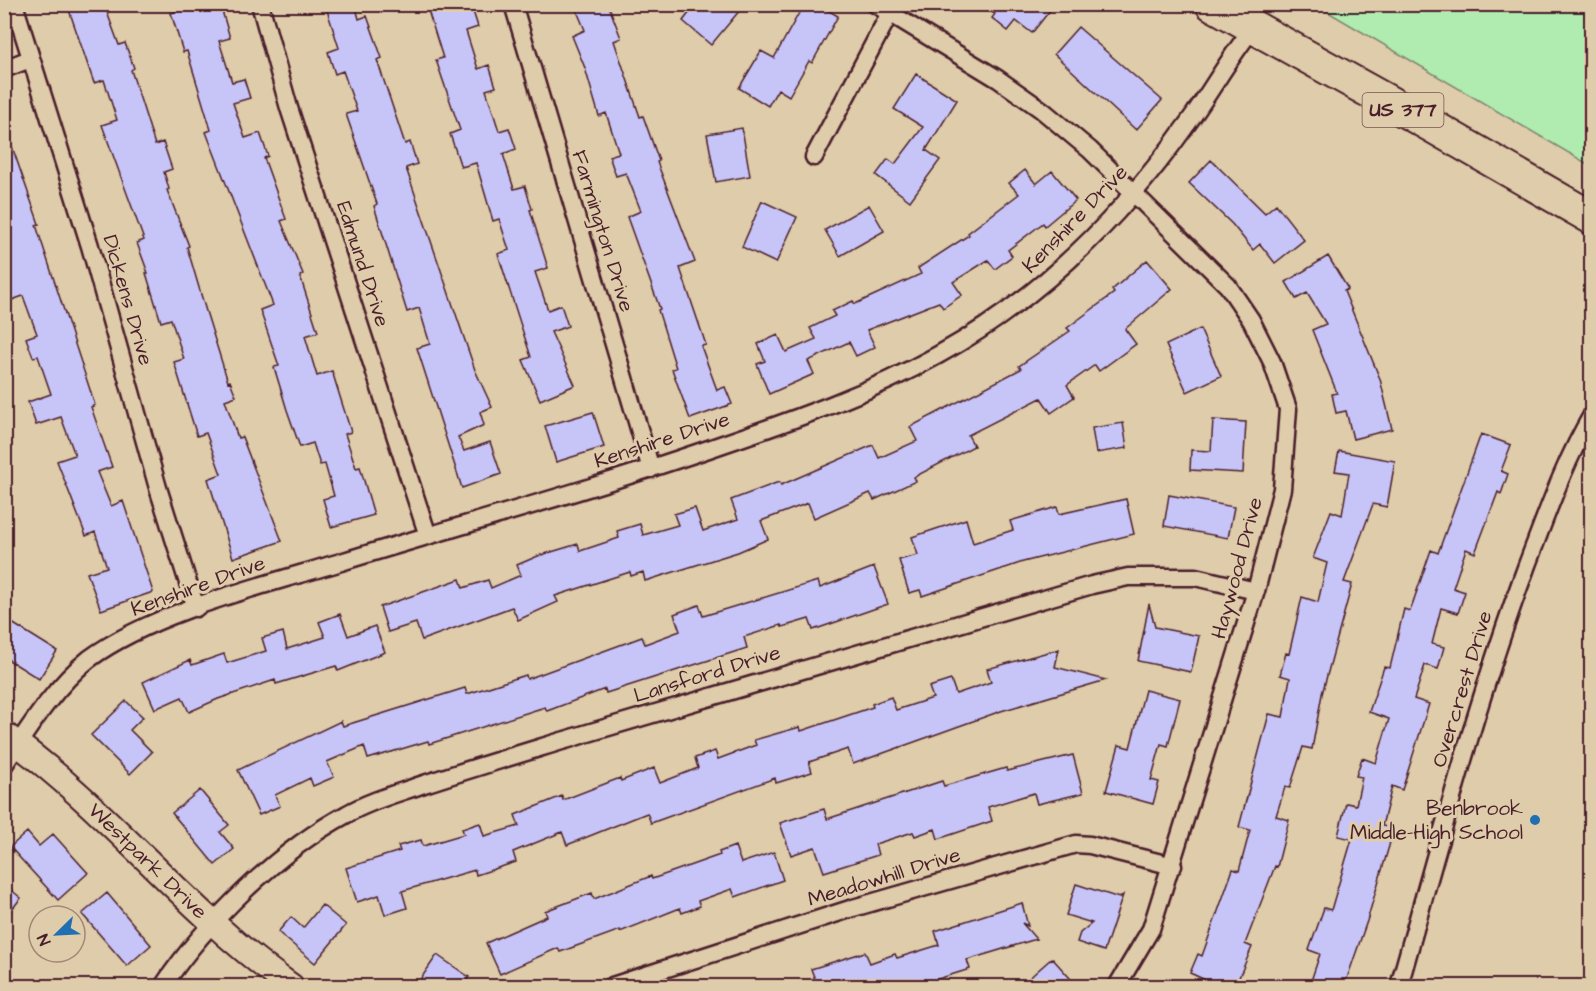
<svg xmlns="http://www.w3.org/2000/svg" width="1596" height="991" font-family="'Architects Daughter',sans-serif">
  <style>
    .green { fill: #b0ebb0; stroke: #7d856e; stroke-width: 1.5 }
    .building { fill: #c7c5f8; stroke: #4a1f2b; stroke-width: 1.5 }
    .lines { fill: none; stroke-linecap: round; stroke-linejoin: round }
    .street-casing { stroke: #4a1f2b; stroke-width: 21 }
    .secondary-casing { stroke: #4a1f2b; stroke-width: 28 }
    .highway-casing { stroke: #4a1f2b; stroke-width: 36 }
    .street { stroke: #deccaa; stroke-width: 16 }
    .secondary { stroke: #deccaa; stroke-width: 24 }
    .highway { stroke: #deccaa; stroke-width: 32 }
    .poi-dot { fill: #1f6fb2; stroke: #deccaa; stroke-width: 2 }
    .labels { text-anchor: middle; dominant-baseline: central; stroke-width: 6; stroke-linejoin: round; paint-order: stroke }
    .shield { fill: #deccaa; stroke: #765351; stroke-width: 1.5 }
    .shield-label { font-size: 20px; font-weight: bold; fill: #4a1f2b }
    .street-label { font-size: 21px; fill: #4a1f2b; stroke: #deccaa }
    .poi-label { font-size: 21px; fill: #4a1f2b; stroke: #deccaa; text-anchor: end }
  </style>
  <rect width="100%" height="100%" fill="#deccaa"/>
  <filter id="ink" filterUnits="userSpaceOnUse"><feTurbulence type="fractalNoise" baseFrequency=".0167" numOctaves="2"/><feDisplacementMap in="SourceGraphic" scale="12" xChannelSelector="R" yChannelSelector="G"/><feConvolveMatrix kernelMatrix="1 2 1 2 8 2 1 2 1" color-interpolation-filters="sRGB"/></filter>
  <g filter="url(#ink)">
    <path class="green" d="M1316 5H1591V166Z"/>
    <path class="building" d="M67 4H104L119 45 125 43 134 68 131 70 155 145 163 142 172 169 164 172 169 189 167 190 189 246 187 247 205 308 228 382 230 381 236 396 225 400 238 438 242 437 282 541 233 558 208 479 221 474 206 433 197 436 174 362 184 359 171 319 161 322 146 273H148L137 243 144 240 102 125 117 120 104 80 94 83Z
      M198 4H220L230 38 219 41 232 82 244 79 250 98 233 103 245 138 260 133 268 156 264 158 286 219 281 221 303 274 300 276 318 332 305 336 317 376 332 371 351 432 345 434 356 468 360 467 374 515 331 527 323 499 334 496 325 464 320 465 313 443 300 447 287 410 274 367 279 366 260 310 273 305 206 132 211 130 187 51 183 52 171 13Z
      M325 4H355L359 19 367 16 382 58 377 60 405 144 410 142 417 164 406 168 475 370 492 407 480 412 484 425 458 437 464 451 490 442 501 474 462 488 417 348 430 344 419 308 407 312 374 206 377 204 346 114 357 111 343 71 335 74 328 52 339 48Z
      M426 4H454L457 13 472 8 478 27 466 31 478 69 489 65 496 87 486 90 499 131 509 128 516 149 503 154 514 189 525 186 532 209 530 210 548 268 535 272 548 310 561 305 568 326 551 332 575 385 540 400 523 360 531 357 498 254 509 250 499 219 493 221 476 163 461 167 450 134 460 130 436 60 443 58Z
      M574 4H608L621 38 614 41 640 117 643 116 659 161 657 162 695 262 680 268 706 345 701 346 717 390 725 387 732 404 690 419 672 369 676 368 658 310 660 309 627 217 641 211 626 173 616 176 609 156 619 153 606 113 599 116 585 68 572 36 585 30Z
      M696 4H745L711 45 683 21Z
      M804 4H817L838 16 812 63 809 61 789 96 778 89 768 106 739 88 761 51 774 58Z
      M978 4H1055L1032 33 1016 21 1008 31 992 18 995 14Z
      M1078 27 1162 100 1136 130 1054 54Z
      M916 74 957 100 926 150 940 160 910 201 876 175 888 159 895 164 923 127 894 109Z
      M742 128 750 176 716 182 707 134Z
      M4 132H7L39 224 36 225 95 405 91 407 112 467 97 472 111 506 123 501 153 592 101 610 87 573 107 567 95 532 86 536 57 461 75 455 61 417 36 425 28 402 51 394 38 356 33 357 26 338 37 334 23 296 12 300 4 276Z
      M1211 160 1265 213 1276 204 1304 240 1275 263 1260 244 1253 250 1232 224 1189 183Z
      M1025 170 1036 184 1052 171 1076 200 1045 226 1043 223 1008 250 1012 256 995 269 988 260 953 282 962 295 943 308 939 302 867 330 875 347 856 356 849 342 808 361 814 374 769 394 757 364 765 361 758 344 778 335 786 352 816 339 810 328 835 316 832 311 853 301 855 304 921 274 918 268 969 235 968 233 1019 194 1009 183Z
      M762 201 797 217 776 263 742 247Z
      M869 205 884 231 840 256 825 230Z
      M1328 256 1348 289 1344 291 1380 379 1392 429 1353 439 1346 411 1336 413 1332 394 1337 393 1312 330 1326 324 1307 293 1296 299 1286 282Z
      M1147 260 1172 289 1125 329 1136 344 1099 371 1095 365 1067 385 1074 397 1051 413 1041 398 968 435 974 446 914 477 916 481 874 500 870 493 814 518 808 503 761 521 768 539 738 552 645 581 643 572 631 576 630 572 555 596 558 602 518 620 512 607 422 640 416 623 388 632 380 607 460 579 463 588 488 580 491 588 521 575 517 565 538 556 578 544 580 551 619 538 617 531 640 524 643 535 678 525 674 514 695 508 703 531 738 519 731 500 779 482 781 485 873 445 879 458 917 441 910 427 1021 369 1019 366 1070 331 1067 328 1114 293 1112 290Z
      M1200 329 1221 376 1187 392 1166 345Z
      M593 412 604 447 556 462 545 426Z
      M1213 420 1246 422 1243 473 1190 470 1191 450 1211 451Z
      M1123 423 1127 448 1096 453 1092 428Z
      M1481 434 1511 445 1501 471 1508 474 1501 494 1498 492 1475 553 1466 549 1453 588 1465 592 1458 613 1441 608 1432 644 1444 647 1438 669 1425 665 1414 699 1429 704 1402 790 1392 786 1382 826 1393 828 1389 846 1367 921 1344 987H1309L1320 954 1309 950 1324 908 1331 910 1352 839 1338 836 1346 803 1356 805 1362 777 1356 776 1362 758 1376 763 1389 719 1369 712 1384 667 1390 668 1404 609 1410 611 1431 550 1438 553Z
      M1339 451 1395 461 1387 507 1373 504 1344 582 1352 584 1322 694 1312 749 1303 747 1290 788 1285 787 1276 816 1289 820 1277 867 1275 866 1245 944 1252 947 1235 987H1221L1190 973 1198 954 1202 956 1233 869 1239 871 1250 830 1239 827 1269 714 1283 717 1290 678 1280 675 1286 653 1289 654 1302 597 1318 602 1327 563 1313 558 1331 511 1342 515 1349 473 1335 471Z
      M1169 495 1234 507 1228 538 1164 526Z
      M1126 499 1134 534 1023 562 922 596 920 590 909 593 899 560 918 555 912 537 966 519 973 543 1013 530 1010 521 1057 507 1059 514Z
      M874 567 888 604 813 630 809 619 782 627 781 625 744 637 747 648 606 693 605 689 547 711 545 707 429 744 428 741 368 759 364 746 327 762 334 777 313 786 310 778 275 795 280 806 259 815 238 770 341 721 343 726 465 688 467 694 526 675 527 679 642 637 645 644 680 631 674 614 699 605 703 616 818 581 820 588Z
      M1149 604 1155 627 1199 636 1191 672 1138 661Z
      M340 614 348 636 375 626 385 652 338 671 336 666 276 684 275 680 218 699 189 712 182 697 155 709 143 682 190 660 192 665 224 654 227 663 266 651 262 638 283 632 287 649 325 637 319 622Z
      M4 618 57 651 39 679 4 657Z
      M1059 649 1055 667 1106 680 1001 711 853 764 848 749 809 762 812 772 776 783 775 778 651 823 647 813 567 845 562 832 513 852 516 862 476 875 475 870 402 891 407 908 385 915 379 895 357 902 346 868 400 851 398 846 421 840 423 846 464 834 462 829 480 823 484 836 519 826 515 815 562 796 563 800 620 778 621 781 654 768 660 783 698 768 695 758 715 751 718 759 756 745 754 740 800 727 801 731 873 707 872 704 891 697 896 710 933 698 929 687 951 680 956 694 991 682 987 669Z
      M1145 690 1180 699 1168 746 1161 744 1151 780 1159 782 1153 804 1106 791 1119 745 1130 748Z
      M126 701 143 717 130 730 152 752 130 774 91 735Z
      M1073 755 1083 793 1037 804 1034 793 988 807 992 821 938 839 935 829 915 836 913 832 875 844 878 855 824 872 815 847 791 855 780 823 824 809 827 819 942 781 944 786 1006 768 1007 771Z
      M200 790 229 825 220 832 234 849 215 865 172 813Z
      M27 832 39 846 53 834 88 873 58 900 10 847Z
      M735 846 741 863 774 852 783 880 735 897 732 889 698 901 700 906 682 913 680 908 620 932V930L560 952 558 948 500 974 486 943 547 916 545 911 592 893 594 899 651 876 652 879 720 855 719 852Z
      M4 884 21 898 4 919Z
      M1076 884 1119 898 1123 895 1104 951 1077 942 1080 933 1092 923 1066 915Z
      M107 893 151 945 127 966 82 914Z
      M1022 903 1028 926 1022 923 1036 939 967 960 970 969 912 987H818L811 969 865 952 870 963 895 954 897 958 939 945 935 931Z
      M322 905 346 925 315 963 278 932 291 917 303 928Z
      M437 955 469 977 462 987H415Z
      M1052 958 1078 987H1020L1035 973Z"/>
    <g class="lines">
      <defs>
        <path id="street" d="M14 4 90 246 158 488 196 608
          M260 4 289 108 428 536
          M513 4 651 469
          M875 4 998 79 1042 110 1090 150 1228 286 1251 320 1272 362 1288 409 1282 489 1256 591 1151 929 1117 986
          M4 69 30 59
          M814 157 890 13
          M4 765C28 729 55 686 89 659 152 612 265 585 341 562 468 523 597 488 723 444 796 419 870 393 938 355 1038 300 1119 220 1185 127 1209 95 1228 59 1253 28
          M163 986C206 922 278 851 347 814 371 800 399 793 424 784 479 766 533 750 588 733 756 683 924 634 1092 585L1128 577H1195L1256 591
          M612 986 853 908 1076 844 1090 845 1173 866
          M1399 986C1439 845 1476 702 1527 565 1547 513 1564 463 1592 415"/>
        <g id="secondary">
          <path id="s1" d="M4 734C109 808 186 913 291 986"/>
        </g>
        <path id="highway" d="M1212 4 1432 126 1592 218"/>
      </defs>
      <use href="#street" class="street-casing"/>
      <use href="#secondary" class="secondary-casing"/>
      <use href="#highway" class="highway-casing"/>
      <use href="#street" class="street"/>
      <use href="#secondary" class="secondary"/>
      <use href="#highway" class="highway"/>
    </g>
  </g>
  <circle class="poi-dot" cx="1535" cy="820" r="6"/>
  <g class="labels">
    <rect class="shield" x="1362.5" y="93" width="81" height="34" rx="4.5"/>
    <g class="shield-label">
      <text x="1403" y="110">US 377</text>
    </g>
    <g class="street-label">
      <text transform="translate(1075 219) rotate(-46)">Kenshire Drive</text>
      <text transform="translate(603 231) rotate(73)">Farmington Drive</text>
      <text transform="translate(363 264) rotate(72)">Edmund Drive</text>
      <text transform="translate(128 300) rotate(74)">Dickens Drive</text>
      <text transform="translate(662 440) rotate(-18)">Kenshire Drive</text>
      <text transform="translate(1237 568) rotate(-75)">Haywood Drive</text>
      <text transform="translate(198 586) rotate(-20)">Kenshire Drive</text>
      <text transform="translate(707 674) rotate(-17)">Lansford Drive</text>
      <text transform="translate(1462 689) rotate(-73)">Overcrest Drive</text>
      <text stroke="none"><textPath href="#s1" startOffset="192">Westpark Drive</textPath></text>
      <text transform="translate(884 877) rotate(-17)">Meadowhill Drive</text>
    </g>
    <g class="poi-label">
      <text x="1523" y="808">Benbrook<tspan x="1523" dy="24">Middle-High School</tspan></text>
    </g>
  </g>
  <rect width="1596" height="991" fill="none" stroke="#deccaa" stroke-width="24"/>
  <rect x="12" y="12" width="1572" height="967" fill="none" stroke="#4a1f2b" stroke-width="2" filter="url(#ink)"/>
  <g transform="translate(57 934) rotate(246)"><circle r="28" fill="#deccaa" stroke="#a38777" stroke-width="1.5"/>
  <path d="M0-4.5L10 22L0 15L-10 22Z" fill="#1f6fb2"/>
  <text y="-9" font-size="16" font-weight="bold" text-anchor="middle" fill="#4a1f2b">N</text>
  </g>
</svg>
